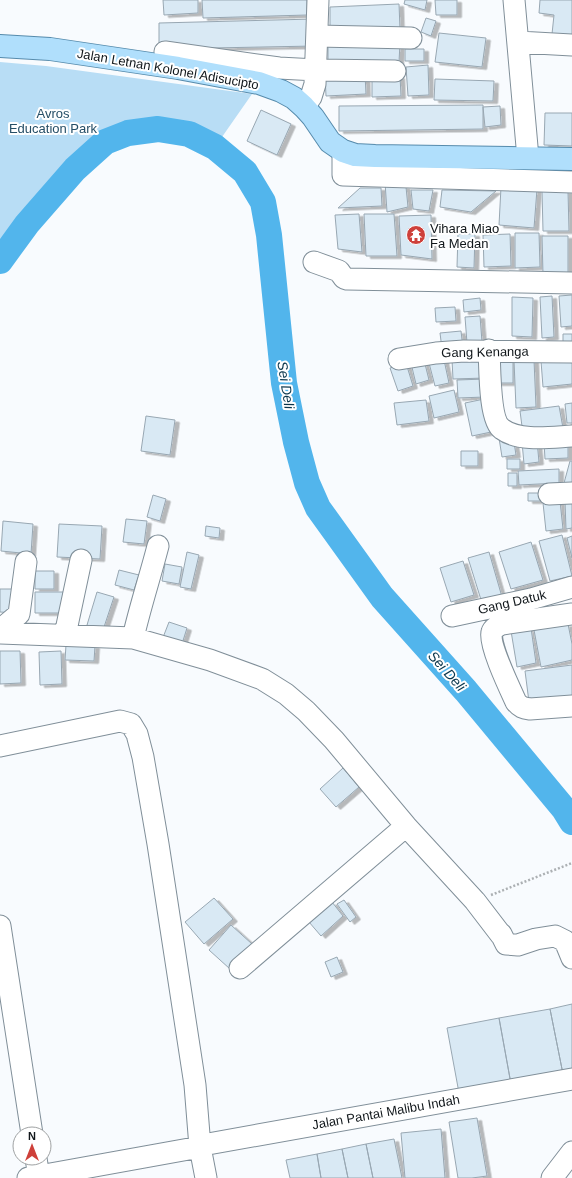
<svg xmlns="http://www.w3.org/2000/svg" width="572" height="1178" font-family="Helvetica,sans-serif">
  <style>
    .green { fill: #b8ddf5 }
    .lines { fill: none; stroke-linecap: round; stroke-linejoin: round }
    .river { stroke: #52b5ec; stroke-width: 26 }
    .building { fill: #d9e9f4; stroke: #98a7b2; filter: url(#shadow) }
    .minor-casing { stroke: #808f99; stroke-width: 23 }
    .major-casing { stroke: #568bac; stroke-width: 24 }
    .path { stroke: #acb0b3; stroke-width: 2.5; stroke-dasharray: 2 2; stroke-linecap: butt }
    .minor { stroke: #fff; stroke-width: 21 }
    .major { stroke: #b0dffc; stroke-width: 22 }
    .labels { text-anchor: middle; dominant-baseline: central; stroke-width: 4; stroke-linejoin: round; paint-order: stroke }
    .street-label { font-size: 13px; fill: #10161a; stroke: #fff }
    .park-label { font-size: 13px; fill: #254e66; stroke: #fff }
    .poi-label { font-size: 13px; fill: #10161a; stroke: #fff; text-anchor: start }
    .water-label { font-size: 14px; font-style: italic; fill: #09354b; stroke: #fff }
  </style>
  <defs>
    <filter id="shadow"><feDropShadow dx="4.5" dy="2.5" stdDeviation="0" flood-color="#0004"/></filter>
  </defs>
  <rect width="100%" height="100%" fill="#f8fbfe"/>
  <path class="green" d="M0 62 46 66 252 94 215 147 189 134 158 129 105 142 27 224 0 261Z"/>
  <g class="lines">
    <path class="river" d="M0 261 27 224 75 169 105 142 128 133 158 129 189 134 215 147 245 172 263 202 269 235 284 383 296 442 307 483 318 508 382 597 466 691 564 809 572 822"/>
  </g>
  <path class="building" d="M163 0H198V13L164 15Z
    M202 0H307V15L203 18Z
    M405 0H427L425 10 404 4Z
    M435 0H457V15H436Z
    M540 0H572V36L552 34 554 15 539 13Z
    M399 4 400 29 330 31V7Z
    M426 18 436 21 431 36 421 32Z
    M314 19 315 46 159 49V23Z
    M439 33 486 38 482 67 435 62Z
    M328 42 400 43 399 62 328 61Z
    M405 49H424V61H405Z
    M428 65 429 95 408 96 406 67Z
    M365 74 366 94 326 96 325 75Z
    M400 76 401 96 372 97V77Z
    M435 79 494 81 493 101 434 100Z
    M483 105V129L339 131V106Z
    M500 106 501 125 485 127 483 107Z
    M261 110 291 124 277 155 247 141Z
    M545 113H572V146L544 145Z
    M385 182 406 187 408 207 387 212Z
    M501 187 537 189 534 228 499 225Z
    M360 188H381L382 206 338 208Z
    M411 190H433L429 211 413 209Z
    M442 190 496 191 471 212 440 207Z
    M542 191H568L569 231H543Z
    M359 214 362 252 338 249 335 215Z
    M364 214H394L397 256H366Z
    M431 215 432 259 401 255 399 216Z
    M515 233H539L540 267 515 268Z
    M458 234H475L474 268 457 267Z
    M510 234 511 266 484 267 483 235Z
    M542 236H568V273L543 274Z
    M572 295V326L561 327 559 296Z
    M552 296 554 337 542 338 540 297Z
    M512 297 533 298 532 337 512 336Z
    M480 298 481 310 464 312 463 300Z
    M455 307 456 321 436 322 435 308Z
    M480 316 482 342 467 343 465 317Z
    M461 331 463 348 442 349 440 333Z
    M563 334H572V350H563Z
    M423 356 429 380 416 384 410 359Z
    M493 357H513V383H493Z
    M485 359V378L453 379 452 360Z
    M572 359V384L543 387 541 361Z
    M444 360 449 383 435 386 429 363Z
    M534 360 536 407 516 408 514 361Z
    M406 363 413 386 398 391 390 368Z
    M485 379V397L458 398 457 380Z
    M454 390 459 412 434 418 429 396Z
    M489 398 496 431 472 436 465 403Z
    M426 400 429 421 397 425 394 403Z
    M572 403V423H567L565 404Z
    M559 406 563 428 523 434 520 411Z
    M146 416 175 420 170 455 141 451Z
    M513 436 516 455 502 457 499 438Z
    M537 441 539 462 524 464 522 442Z
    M568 442V458L545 459 544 443Z
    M461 451H478V466H461Z
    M507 459H520V469H507Z
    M570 461H572V485L564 483Z
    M559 469V483L519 485 518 471Z
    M508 473H517V486H508Z
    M528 493H543V501H528Z
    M153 495 166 499 160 521 147 517Z
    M560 501 563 529 546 531 543 503Z
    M565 501H572V528L566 529Z
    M126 519 147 521 144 544 123 542Z
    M3 521 33 524 31 554 1 551Z
    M59 524 102 526 100 559 57 557Z
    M206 526 220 528 219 538 205 536Z
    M562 535 572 576 550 581 539 541Z
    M572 536V558L567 538Z
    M531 542 543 580 511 589 499 552Z
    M187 552 199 555 191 589 180 587Z
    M489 552 502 597 482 603 468 558Z
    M463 561 474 595 451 602 440 568Z
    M165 564 182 567 179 584 162 581Z
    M119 570 139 575 134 590 115 585Z
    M35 571H54V589H35Z
    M0 589H17L16 613 0 612Z
    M35 592H64V613H35Z
    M97 592 114 597 103 630 87 625Z
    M169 622 187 628 181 647 162 640Z
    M568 624 572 644V660L541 667 534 630Z
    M531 628 536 663 517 667 511 631Z
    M66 645 95 646 94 661 65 660Z
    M0 651H20L21 683 0 684Z
    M61 651 62 684 40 685 39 652Z
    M572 665V696L529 702 525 671Z
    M343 768 359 787 336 807 320 789Z
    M214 898 233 919 204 944 185 922Z
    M344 900 356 917 350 922 337 904Z
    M332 902 343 916 321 936 309 922Z
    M231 925 252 944 230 969 209 950Z
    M337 957 343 972 331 977 325 962Z
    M572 1004V1072L563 1074 550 1009Z
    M550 1009 563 1074 511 1084 499 1018Z
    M499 1018 511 1084 459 1093 447 1028Z
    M477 1118 487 1176 472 1178H458L449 1122Z
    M441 1129 445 1178H405L401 1133Z
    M394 1139 402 1178H373L366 1144Z
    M366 1144 373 1178H348L342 1149Z
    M342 1149 348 1178H321L317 1154Z
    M317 1154 321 1178H290L286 1160Z"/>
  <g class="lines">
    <defs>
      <path id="minor" d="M514 0 528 158
        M317 36 411 38
        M518 42 572 45
        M165 52 279 68 316 70 395 71
        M304 107 311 97 315 84 318 0
        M343 151V175L572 182
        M314 262 339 271 344 278 347 279 572 283
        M489 350C490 366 489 420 502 429 519 442 552 437 572 436
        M399 359 436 353 464 351 572 352
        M549 494 572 493
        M572 614 502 624C498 626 493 628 492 632 488 643 510 689 516 702 520 707 523 708 530 709L572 706
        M452 616 531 599 572 587
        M0 630 19 614 26 562
        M0 633 133 638 210 660 262 679 286 694 306 711 334 740 406 826 475 901 501 935
        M65 635 81 560
        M133 638C140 607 150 577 158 546
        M0 746 120 721 131 724 137 734 143 757 158 844 195 1085 200 1147 206 1178
        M0 926 32 1134
        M501 934 506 944 518 945 536 939 555 936 565 941 572 958
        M240 968 406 826
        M36 1158 39 1178
        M28 1178 200 1147 208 1144 572 1079
        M552 1178 572 1152"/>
      <path id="major" d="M0 46 50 49 178 68 259 83 281 91 294 98 304 107 313 117 330 142 343 151 355 155 375 156 572 159"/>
    </defs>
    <use href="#minor" class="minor-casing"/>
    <use href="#major" class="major-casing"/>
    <path class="path" d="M491 895 572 863"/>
    <use href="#minor" class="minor"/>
    <use href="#major" class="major"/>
  </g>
  <defs>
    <symbol id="temple-disc" viewBox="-11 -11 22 22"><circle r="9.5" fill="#ce403a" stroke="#fff"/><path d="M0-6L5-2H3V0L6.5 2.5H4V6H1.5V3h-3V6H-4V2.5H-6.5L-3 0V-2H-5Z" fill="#fff"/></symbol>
  </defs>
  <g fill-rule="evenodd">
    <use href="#temple-disc" x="405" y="224" width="22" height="22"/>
  </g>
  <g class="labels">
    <g class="street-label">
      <text transform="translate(168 69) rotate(10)">Jalan Letnan Kolonel Adisucipto</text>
      <text transform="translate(485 352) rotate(-1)">Gang Kenanga</text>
      <text transform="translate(512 602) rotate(-13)">Gang Datuk</text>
      <text transform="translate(386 1112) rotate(-10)">Jalan Pantai Malibu Indah</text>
    </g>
    <g class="park-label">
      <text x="53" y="113">Avros<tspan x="53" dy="15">Education Park</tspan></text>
    </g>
    <g class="poi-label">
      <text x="430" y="228">Vihara Miao<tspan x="430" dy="15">Fa Medan</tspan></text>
    </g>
    <g class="water-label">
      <text transform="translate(286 385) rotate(81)">Sei Deli</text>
      <text transform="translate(447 671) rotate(48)">Sei Deli</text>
    </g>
  </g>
  <g transform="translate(32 1146)"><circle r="19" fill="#ffffff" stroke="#9fa2a3"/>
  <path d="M0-3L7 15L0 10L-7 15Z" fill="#ce403a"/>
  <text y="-6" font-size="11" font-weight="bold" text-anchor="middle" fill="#10161a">N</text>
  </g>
</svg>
